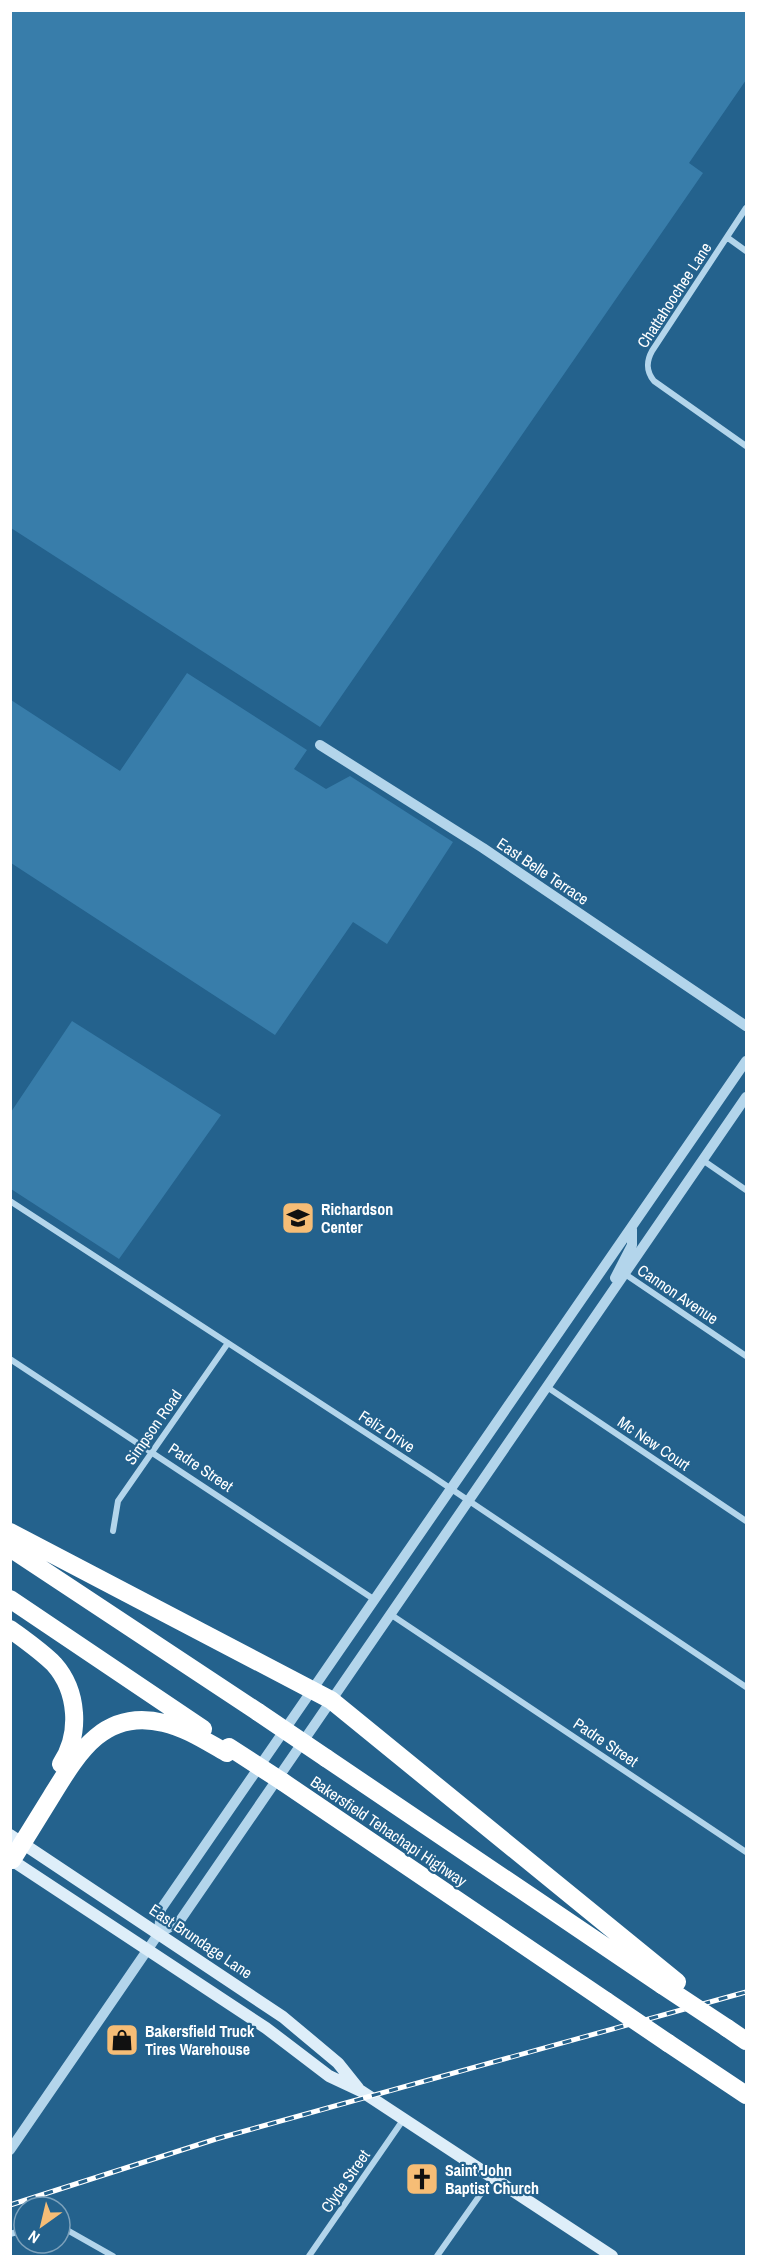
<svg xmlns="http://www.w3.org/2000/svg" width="757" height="2267" font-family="'Archivo Narrow',sans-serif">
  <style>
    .green { fill: #387daa }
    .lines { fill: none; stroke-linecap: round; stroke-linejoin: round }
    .minor { stroke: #b3d5eb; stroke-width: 6 }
    .tertiary { stroke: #b3d5eb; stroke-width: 10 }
    .secondary { stroke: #deeef9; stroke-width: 12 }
    .motorway { stroke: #fff; stroke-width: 18 }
    .rail-casing { stroke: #fff; stroke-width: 5 }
    .rail { stroke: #24628d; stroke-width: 3; stroke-dasharray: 9; stroke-linecap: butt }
    .motorway-bridge { stroke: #fff; stroke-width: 18 }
    .labels { text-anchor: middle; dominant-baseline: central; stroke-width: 4.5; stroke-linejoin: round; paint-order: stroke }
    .street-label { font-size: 16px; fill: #fff; stroke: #24628d }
    .poi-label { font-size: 16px; font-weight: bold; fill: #fff; stroke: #24628d; text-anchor: start }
  </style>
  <rect width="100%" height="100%" fill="#24628d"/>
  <path class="green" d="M10 11H746V80L689 163 703 173 320 727 11 528Z
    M187 673 307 750 294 769 326 789 350 776 453 842 387 944 353 922 275 1035 11 863V700L120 771Z
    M72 1021 221 1115 119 1259 11 1189V1112Z"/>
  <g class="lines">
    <path class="minor" d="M746 208 652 351C646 362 646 371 654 381L746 446
      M728 238 746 251
      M704 1161 746 1190
      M10 1201 429 1474 746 1687
      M625 1274 746 1356
      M10 1359 375 1600
      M547 1387 746 1521
      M113 1531 118 1501 228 1343
      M390 1614 746 1852
      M60 2226 113 2256
      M10 2234 24 2230
      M309 2256 403 2120
      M437 2256 492 2178"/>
    <path class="tertiary" d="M320 745 483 848 746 1026
      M615 1278 632 1245V1229
      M159 1933 161 1909 746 1061
      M10 2150 159 1933 179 1922 746 1097"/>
    <path class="secondary" d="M10 1835 283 2017 338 2063 358 2088
      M10 1859 266 2028 329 2076 361 2091 612 2256"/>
    <path class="motorway" d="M10 1532 331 1700 677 1982
      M10 1548 258 1712
      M10 1599 203 1729
      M10 1629C25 1640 41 1651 54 1664 78 1691 81 1734 61 1764
      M326 1758 662 1985
      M283 1782 606 2001
      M12 1860C25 1839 38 1818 51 1797 78 1753 104 1708 164 1723 186 1728 207 1742 227 1753
      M727 2028 746 2041
      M668 2043 746 2095"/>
    <defs>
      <path id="rail" d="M10 2205 216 2139 746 1992"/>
    </defs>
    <use href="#rail" class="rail-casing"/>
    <use href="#rail" class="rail"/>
    <path class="motorway-bridge" d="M258 1712 326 1758
      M229 1747 283 1782
      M662 1985 727 2028
      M606 2001 668 2043"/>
  </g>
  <defs>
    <symbol id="school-square" viewBox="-11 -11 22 22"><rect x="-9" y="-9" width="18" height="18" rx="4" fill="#f6bd76" stroke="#24628d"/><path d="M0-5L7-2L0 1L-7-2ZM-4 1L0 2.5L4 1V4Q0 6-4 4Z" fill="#111"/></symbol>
    <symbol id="shop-square" viewBox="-11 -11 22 22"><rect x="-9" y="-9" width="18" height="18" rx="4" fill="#f6bd76" stroke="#24628d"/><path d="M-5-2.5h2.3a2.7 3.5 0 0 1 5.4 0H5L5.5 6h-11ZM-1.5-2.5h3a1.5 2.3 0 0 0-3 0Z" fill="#111"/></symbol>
    <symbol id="church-square" viewBox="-11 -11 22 22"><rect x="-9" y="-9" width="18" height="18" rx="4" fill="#f6bd76" stroke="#24628d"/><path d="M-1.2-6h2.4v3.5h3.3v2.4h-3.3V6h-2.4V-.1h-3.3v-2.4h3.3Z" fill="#111"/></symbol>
  </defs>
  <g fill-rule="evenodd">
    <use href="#school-square" x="279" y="1199" width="38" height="38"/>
    <use href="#shop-square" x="103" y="2021" width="38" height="38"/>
    <use href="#church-square" x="403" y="2160" width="38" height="38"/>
  </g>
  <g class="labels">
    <g class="street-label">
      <text transform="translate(674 295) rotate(-57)">Chattahoochee Lane</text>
      <text transform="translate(543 871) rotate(34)">East Belle Terrace</text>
      <text transform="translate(678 1294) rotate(34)">Cannon Avenue</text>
      <text transform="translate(153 1427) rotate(-55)">Simpson Road</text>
      <text transform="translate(387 1431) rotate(33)">Feliz Drive</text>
      <text transform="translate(654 1443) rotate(34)">Mc New Court</text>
      <text transform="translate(201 1467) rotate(34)">Padre Street</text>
      <text transform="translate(606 1742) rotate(34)">Padre Street</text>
      <text transform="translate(389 1831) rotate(34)">Bakersfield Tehachapi Highway</text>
      <text transform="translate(201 1941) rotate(34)">East Brundage Lane</text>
      <text transform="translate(345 2181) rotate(-55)">Clyde Street</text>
    </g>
    <g class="poi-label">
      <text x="321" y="1209">Richardson<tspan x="321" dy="18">Center</tspan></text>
      <text x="145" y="2031">Bakersfield Truck<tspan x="145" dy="18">Tires Warehouse</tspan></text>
      <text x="445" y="2170">Saint John<tspan x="445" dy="18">Baptist Church</tspan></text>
    </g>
  </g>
  <rect width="757" height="2267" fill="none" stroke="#ffffff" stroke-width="24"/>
  <g transform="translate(42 2225) rotate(214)"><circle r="28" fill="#24628d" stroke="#7ca1bb" stroke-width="1.5"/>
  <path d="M0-4.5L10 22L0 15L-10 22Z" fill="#f6bd76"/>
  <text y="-9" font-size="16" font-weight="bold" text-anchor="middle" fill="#ffffff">N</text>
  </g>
</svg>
